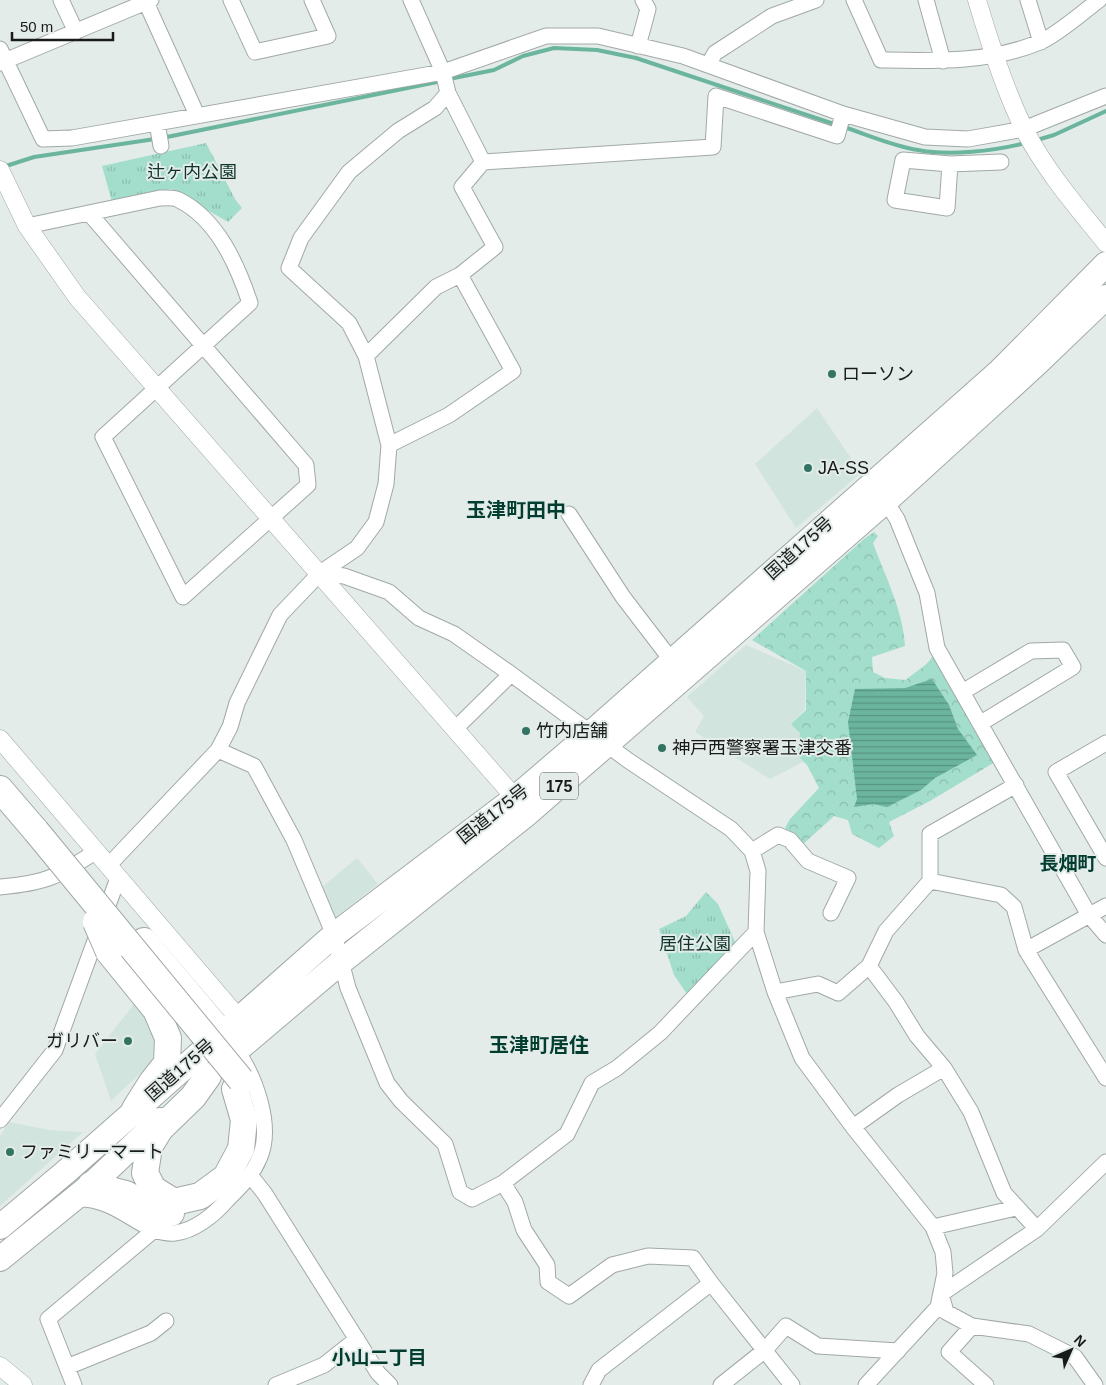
<svg xmlns="http://www.w3.org/2000/svg" width="1106" height="1385" font-family="Arial,'Noto Sans JP',sans-serif">
  <style>
    .built { fill: #d2e4de }
    .forest { fill: url(#forest-crowns) }
    .park { fill: url(#park-tufts) }
    .water { fill: url(#water-rules) }
    .lines { fill: none; stroke-linecap: round; stroke-linejoin: round }
    .stream { stroke: #6bb59f; stroke-width: 4 }
    .minor-casing { stroke: #a1a9a6; stroke-width: 17 }
    .tertiary-casing { stroke: #a1a9a6; stroke-width: 19 }
    .trunk-casing { stroke: #a1a9a6; stroke-width: 26 }
    .motorway-casing { stroke: #a1a9a6; stroke-width: 28 }
    .minor { stroke: #fff; stroke-width: 15 }
    .tertiary { stroke: #fff; stroke-width: 18 }
    .trunk { stroke: #fff; stroke-width: 24 }
    .motorway { stroke: #fff; stroke-width: 26 }
    .motorway-bridge-casing { stroke: #a1a9a6; stroke-width: 28; stroke-linecap: butt }
    .motorway-bridge { stroke: #fff; stroke-width: 26 }
    .poi-dot { fill: #337361; stroke: #e3ece9; stroke-width: 2 }
    .labels { text-anchor: middle; dominant-baseline: central; stroke-width: 4; stroke-linejoin: round; paint-order: stroke }
    .shield { fill: #e3ece9; stroke: #555a58; stroke-width: 1 }
    .shield-label { font-size: 16px; font-weight: bold; fill: #181b1a }
    .park-label { font-size: 18px; fill: #0f332a; stroke: #e3ece9 }
    .poi-label { font-size: 18px; fill: #181b1a; stroke: #e3ece9; text-anchor: start }
    .street-label { font-size: 18px; fill: #181b1a; stroke: #e3ece9 }
    .neighbourhood-label { font-size: 19px; font-weight: bold; fill: #023d30; stroke: #e3ece9 }
    .quarter-label { font-size: 20px; font-weight: bold; fill: #023d30; stroke: #e3ece9 }
  </style>
  <defs>
    <pattern id="forest-crowns" width="20" height="18" patternUnits="userSpaceOnUse" patternTransform="scale(1.25)"><rect width="20" height="18" fill="#a3ddcb"/><path d="M2 6a3 3 0 1 1 6 0M12 15a3 3 0 1 1 6 0" fill="none" stroke="#8cbdae"/></pattern>
    <pattern id="park-tufts" width="24" height="20" patternUnits="userSpaceOnUse" patternTransform="scale(1.25)"><rect width="24" height="20" fill="#a3ddcb"/><path d="M3 7l-1-3M5 7V3M7 7l1-3M15 17l-1-3M17 17v-4M19 17l1-3" fill="none" stroke="#8cbdae"/></pattern>
    <pattern id="water-rules" width="6" height="5" patternUnits="userSpaceOnUse" patternTransform="scale(1.25)"><rect width="6" height="5" fill="#6bb59f"/><path d="M0 2.5h6" fill="none" stroke="#579281"/></pattern>
  </defs>
  <rect width="100%" height="100%" fill="#e3ece9"/>
  <path class="built" d="M817 408 861 473 796 528 755 464Z
    M746 645 806 671 805 709 791 724 800 733 797 755 803 762 770 779 695 732 704 716 687 697Z
    M357 858 378 884 332 920 321 888Z
    M134 1004 148 1022 155 1038 156 1050 150 1064 111 1101 95 1054Z
    M9 1122 50 1130 83 1132 0 1206V1136Z"/>
  <path class="forest" d="M874 532 878 536 873 543C885 576 903 610 905 646L872 657 873 672 885 678 906 680C915 671 930 665 934 653L995 762 930 801 889 822 894 836 879 848 852 834 848 820 834 816 801 846 785 828 790 819 819 788 807 765 797 755 800 733 791 724 806 710V671L752 640 864 539Z"/>
  <path class="park" d="M206 143 235 199 242 208 228 222 171 189 112 202 102 166Z
    M706 892 718 904 736 944 687 994 674 975 659 929 686 916Z"/>
  <path class="water" d="M932 679 949 705 958 729 977 755 935 778 921 790 887 807 873 804 854 807 857 799 848 722 855 689 905 688Z"/>
  <g class="lines">
    <path class="stream" d="M449 79 494 70 523 56 554 48 597 50 636 58 837 125
      M844 127C868 135 893 146 918 150 949 156 995 151 1025 143
      M162 138 442 81
      M1037 140 1054 135 1106 111
      M3 167 34 157 155 139"/>
    <defs>
      <path id="minor" d="M61 0 76 32
        M145 0 197 115
        M231 0 255 52 328 36 312 0
        M411 0 443 72 448 93 483 162 713 147 716 96 837 136 843 114
        M854 0 881 60C934 61 990 63 1040 42 1057 35 1083 12 1099 0
        M926 0 943 61
        M1028 0 1041 42
        M638 46 648 9 643 0
        M0 49 43 139 72 138 443 72 546 36H598L683 56 843 114 925 137 968 139 1024 129 1106 96
        M0 63 151 0
        M708 65 715 53 772 16 816 0
        M157 123 161 146
        M950 164 947 208 895 200 903 160 950 164 1001 162
        M27 226 160 198C166 198 174 197 179 200 217 219 237 264 250 303L103 437 183 597 308 485 306 465 89 213
        M366 356 436 287 460 275 495 247 462 187 483 162
        M389 445 449 415 513 371 460 275
        M881 494 897 519 927 593 937 648 1089 915 1106 935
        M569 514 623 597 672 661
        M320 573 344 576 389 592 419 618 454 634 511 674 629 761 731 829 752 851 758 871 756 932 775 992 802 1058 853 1127 933 1227 943 1252 945 1273 938 1307 866 1385
        M964 691 1031 651 1063 650 1073 667 981 723
        M455 729 511 674
        M1106 743 1056 772 1106 858
        M218 750 254 766 294 840 334 935 348 988 387 1083 401 1101 445 1144 460 1192 472 1199 503 1183 567 1134 592 1083 617 1068 660 1033 756 932
        M1016 785 930 834V881L1001 895 1014 907 1026 950
        M752 851 778 835 790 840 808 861 848 878 831 913
        M108 866 218 750 230 727 237 703 280 615 320 573 357 548 376 522 386 484 389 445 366 356 349 323 289 268 301 238 349 172 398 131 435 108 448 93
        M0 887C46 883 57 877 95 852
        M1106 906 1026 950 1106 1078
        M869 966 896 1002 917 1036 944 1068 971 1112 1004 1193 1037 1229
        M775 992 818 984 838 993 869 966 886 931 930 881
        M0 1120 55 1050 118 878
        M853 1127 898 1095 944 1068
        M250 1175 265 1194 378 1373 390 1385
        M503 1183 515 1202 524 1230 547 1265 548 1282 569 1296 612 1265 648 1256 693 1258 711 1283
        M80 1199C120 1199 143 1236 175 1233 194 1231 214 1215 226 1201 239 1188 252 1176 259 1159 274 1127 255 1077 237 1051
        M933 1227 1016 1208
        M941 1294 1037 1229 1106 1162
        M941 1294 946 1312 972 1326 1029 1334 1075 1357 1095 1385
        M972 1326 949 1352 986 1385
        M67 1367 151 1333 166 1321
        M74 1385 48 1319 153 1231
        M276 1385 324 1365 357 1339
        M591 1385 599 1370 711 1283 792 1385
        M721 1385 765 1350 786 1326 818 1346 898 1351"/>
      <path id="tertiary" d="M977 0C990 44 1004 88 1024 129 1045 170 1077 207 1106 243
        M0 170 27 226 77 297 523 807
        M0 739 247 1028
        M0 1366 23 1385"/>
      <path id="trunk" d="M223 1062 341 962 528 813 886 501 1032 368 1106 297
        M0 1227 68 1170 334 935 515 798 590 734 1000 371 1106 264
        M0 1259 91 1185 160 1120"/>
      <path id="motorway" d="M0 789 36 831
        M144 941 237 1051
        M109 952 156 1010 168 1038 167 1063 152 1082 135 1109
        M208 1076 193 1097 160 1129 149 1147 145 1173 153 1189 174 1202 200 1196 226 1177 241 1149 244 1120 235 1089
        M91 1185 126 1194 160 1213H171"/>
    </defs>
    <use href="#minor" class="minor-casing"/>
    <use href="#tertiary" class="tertiary-casing"/>
    <use href="#trunk" class="trunk-casing"/>
    <use href="#motorway" class="motorway-casing"/>
    <use href="#minor" class="minor"/>
    <use href="#tertiary" class="tertiary"/>
    <use href="#trunk" class="trunk"/>
    <use href="#motorway" class="motorway"/>
    <defs>
      <path id="motorway-bridge" d="M36 831 241 1080
        M96 922 109 952"/>
    </defs>
    <use href="#motorway-bridge" class="motorway-bridge-casing"/>
    <use href="#motorway-bridge" class="motorway-bridge"/>
  </g>
  <g class="poi-dot">
    <circle cx="832" cy="374" r="5"/>
    <circle cx="808" cy="468" r="5"/>
    <circle cx="526" cy="731" r="5"/>
    <circle cx="662" cy="748" r="5"/>
    <circle cx="128" cy="1041" r="5"/>
    <circle cx="10" cy="1152" r="5"/>
  </g>
  <g class="labels">
    <rect class="shield" x="540" y="772.5" width="38" height="27" rx="4"/>
    <g class="shield-label">
      <text x="559" y="786">175</text>
    </g>
    <g class="park-label">
      <text x="192" y="172">辻ヶ内公園</text>
      <text x="695" y="944">居住公園</text>
    </g>
    <g class="poi-label">
      <text x="842" y="374">ローソン</text>
      <text x="818" y="468">JA-SS</text>
      <text x="536" y="731">竹内店舗</text>
      <text x="672" y="748">神戸西警察署玉津交番</text>
      <text x="118" y="1041" text-anchor="end">ガリバー</text>
      <text x="20" y="1152">ファミリーマート</text>
    </g>
    <g class="street-label">
      <text transform="translate(799 548) rotate(-42)">国道175号</text>
      <text transform="translate(493 814) rotate(-38)">国道175号</text>
      <text transform="translate(180 1070) rotate(-41)">国道175号</text>
    </g>
    <g class="neighbourhood-label">
      <text x="1068" y="863">長畑町</text>
      <text x="379" y="1357">小山二丁目</text>
    </g>
    <g class="quarter-label">
      <text x="516" y="510">玉津町田中</text>
      <text x="539" y="1045">玉津町居住</text>
    </g>
  </g>
  <g transform="translate(1071 1350) rotate(45)" stroke="#e3ece9" stroke-width="4" paint-order="stroke">
  <path d="M0-4L9 19L0 12L-9 19Z" fill="#181b1a"/>
  <text y="-8" font-size="14" font-weight="bold" text-anchor="middle" fill="#181b1a">N</text>
  </g>
  <path d="M12 32v8h101v-8" fill="none" stroke="#181b1a" stroke-width="2.5"/>
  <text x="20" y="32" font-size="15" fill="#181b1a" stroke="#e3ece9" stroke-width="4" paint-order="stroke">50 m</text>
</svg>
